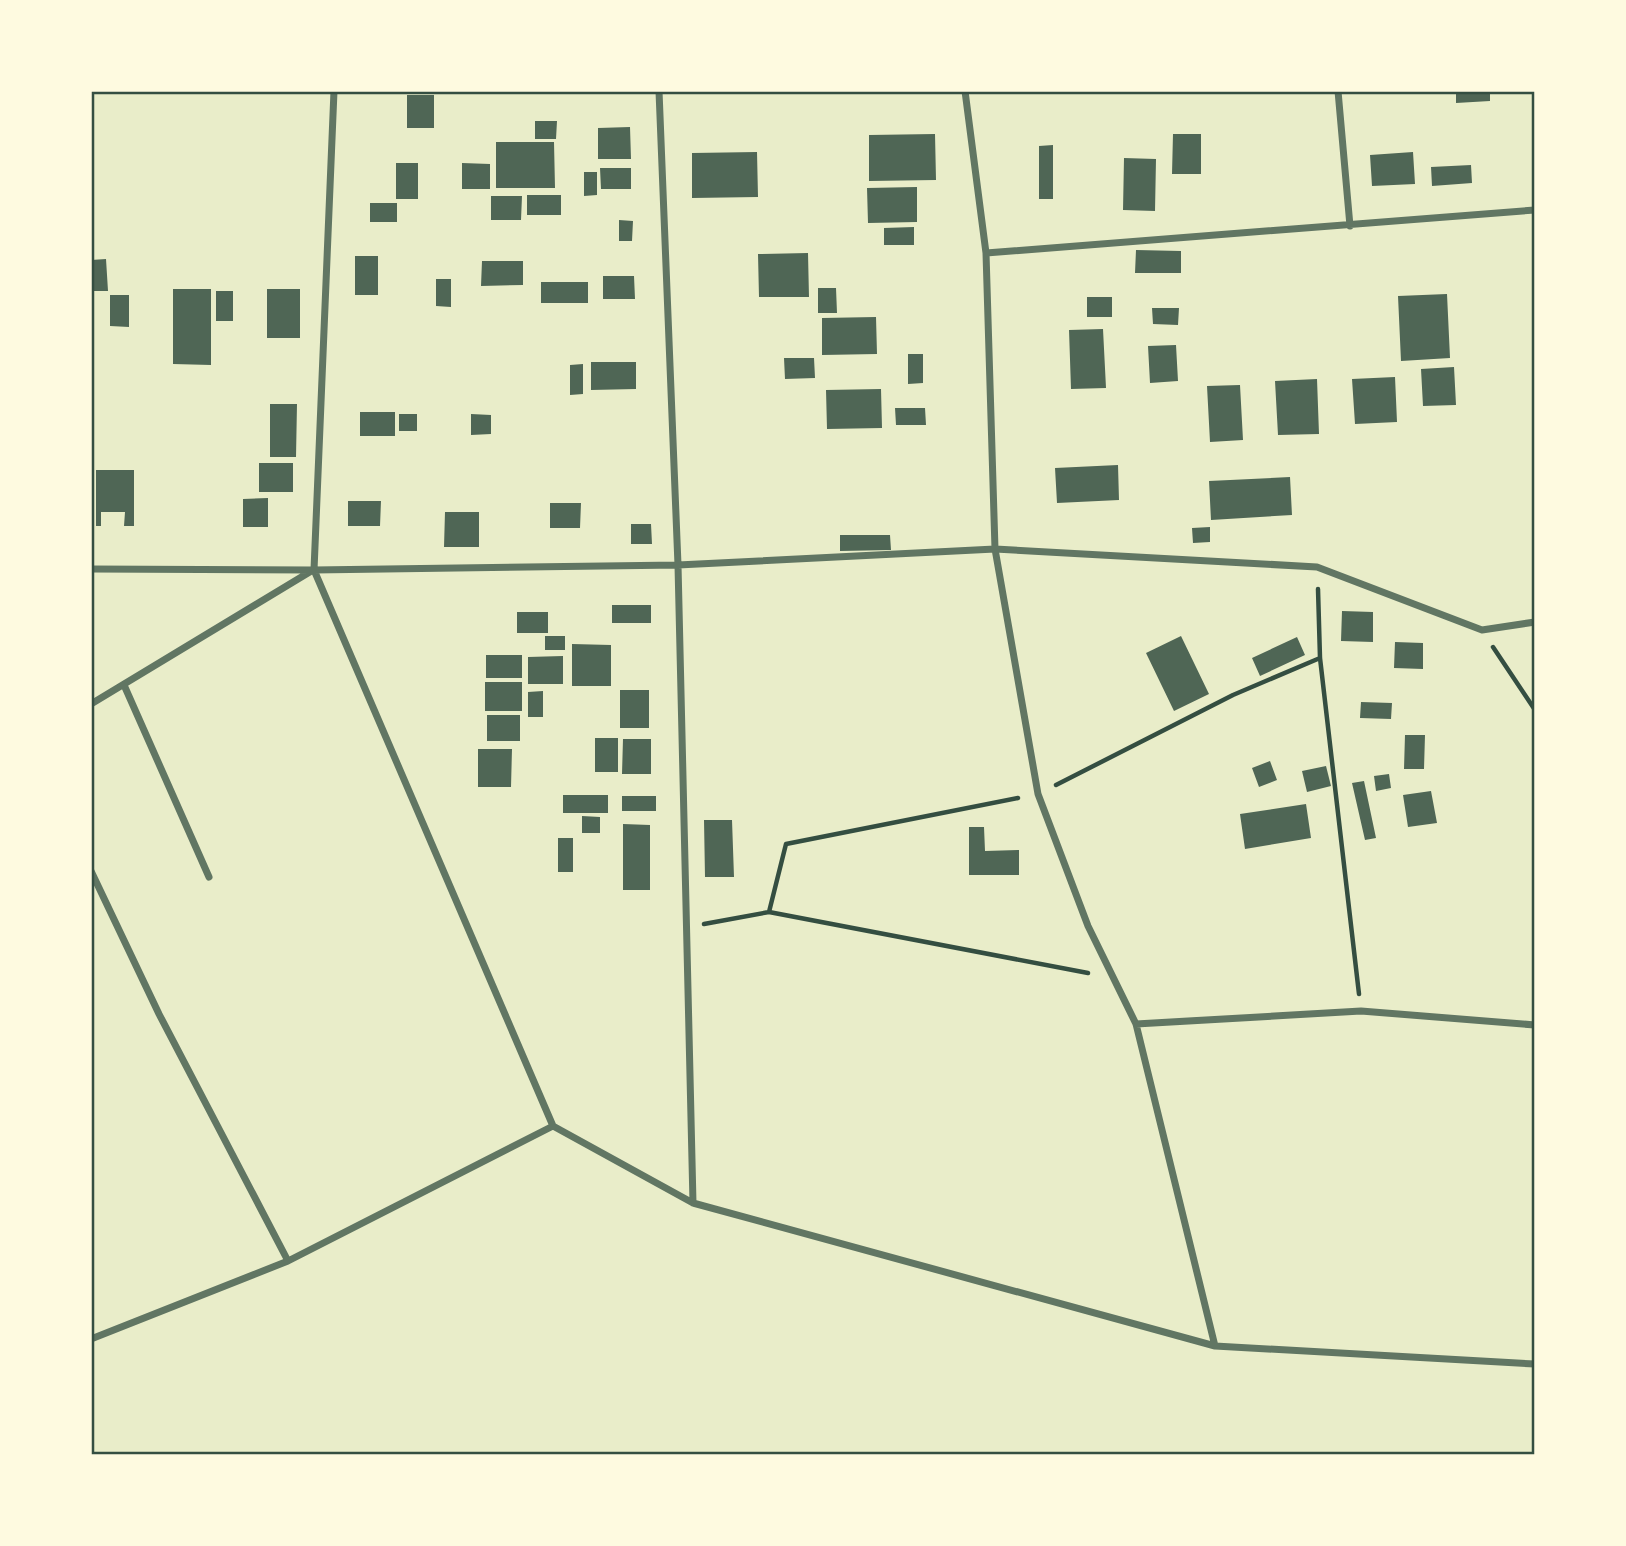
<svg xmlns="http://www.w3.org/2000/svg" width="1626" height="1546" font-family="Arial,sans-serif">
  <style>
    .building { fill: #4f6655 }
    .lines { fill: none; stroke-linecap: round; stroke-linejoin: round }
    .path { stroke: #344e41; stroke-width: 4.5 }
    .minor { stroke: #617663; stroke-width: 7 }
    .neatline { fill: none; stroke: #344e41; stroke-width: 2.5 }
  </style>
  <rect width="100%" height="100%" fill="#e9edc9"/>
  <path class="building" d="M1456 91H1490V101L1456 103Z
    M407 95H434V128H407Z
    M535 121H557L556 139H535Z
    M630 127 631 159H598V128Z
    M935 134 936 180 869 181V135Z
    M1173 134H1201V174H1172Z
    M496 142H554L555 188H496Z
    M1053 145V199H1039V146Z
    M757 152 758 197 692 198V153Z
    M1413 152 1415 184 1372 186 1370 155Z
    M1124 158 1156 159 1155 211 1123 210Z
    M396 163H418V199H396Z
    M462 163 490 164V189H462Z
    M1471 165 1472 183 1432 186 1431 167Z
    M600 168H631V189H601Z
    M584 172H597V195L584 196Z
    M917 187V222L868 223 867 188Z
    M527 195H561V215H527Z
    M491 196H522L521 220H491Z
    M370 203H397V222H370Z
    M619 220 633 221 632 241H619Z
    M914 227V245H884V228Z
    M1136 250 1181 251V273H1135Z
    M808 253 809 297H759L758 254Z
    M355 256H378V295H355Z
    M106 259 108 291H91V260Z
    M482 261H523V285L481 286Z
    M603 276H634L635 299H603Z
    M436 279H451V307L436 306Z
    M541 282H588V303H541Z
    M818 288H836L837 313H818Z
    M173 289H211V365L173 364Z
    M267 289H300V338H267Z
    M216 291H233V321H216Z
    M1447 294 1450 358 1401 361 1398 296Z
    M110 295H129V327L110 326Z
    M1087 297H1112V317H1087Z
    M1152 308H1179L1178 325 1153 324Z
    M876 317 877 354 822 355V318Z
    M1103 329 1106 388 1071 389 1069 330Z
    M1176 345 1178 381 1150 383 1148 346Z
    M908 354H923V383L908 384Z
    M784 358H814L815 378 785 379Z
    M591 362H636V389L591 390Z
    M583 364V394L570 395V365Z
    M1454 367 1456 405 1423 406 1421 369Z
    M1395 377 1397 422 1355 424 1352 379Z
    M1317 379 1319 434 1278 435 1275 381Z
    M1240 385 1243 440 1210 442 1207 386Z
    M881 389 882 428 827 429 826 390Z
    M270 404H297L296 457H270Z
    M895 408H925L926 425H896Z
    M360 412H395V436H360Z
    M399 414H417V431H399Z
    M471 414 491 415V434L471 435Z
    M259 463H293V492H259Z
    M1118 465 1119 500 1057 503 1055 468Z
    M96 470H134V526H124L125 512H101V526H96Z
    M1290 477 1292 515 1211 520 1209 481Z
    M268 498V527H243V499Z
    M348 501H381L380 526H348Z
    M550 503H581L580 528H550Z
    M445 512H479V547H444Z
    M631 524H651L652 544H631Z
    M1210 527V542L1193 543 1192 528Z
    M840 535H890L891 550 840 551Z
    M612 605H651V623H612Z
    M1342 611 1373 612V642L1341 641Z
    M517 612H548V633H517Z
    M545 636H565V650H545Z
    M1181 636 1209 694 1174 711 1146 653Z
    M1297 637 1305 655 1260 676 1252 658Z
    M1395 642 1423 643V669L1394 668Z
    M572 644 611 645V686H572Z
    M486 655H522V678H486Z
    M563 656V684H528V657Z
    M485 682H522V711H485Z
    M620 690H649V728H620Z
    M543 691V717H528V692Z
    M1361 702 1392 703 1391 719 1360 718Z
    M487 715H520V741H487Z
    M1405 735H1425L1424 769H1404Z
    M595 738H618V772H595Z
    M623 739H651V774H622Z
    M478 749H512L511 787H478Z
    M1270 761 1277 780 1259 787 1252 768Z
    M1326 766 1331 786 1307 792 1302 771Z
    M1389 774 1391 788 1376 791 1374 776Z
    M1364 781 1376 838 1365 840 1352 783Z
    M1431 791 1437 823 1408 827 1403 795Z
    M563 795H608V813H563Z
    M622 796H656V811H622Z
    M1306 804 1311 838 1245 849 1240 814Z
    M582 816 600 817V833H582Z
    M704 820H732L734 877H705Z
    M623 824 650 825V890H623Z
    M969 827H984L985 851 1019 850V875H969Z
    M558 838H573V872H558Z"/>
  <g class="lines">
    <path class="path" d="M1318 589 1320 658 1359 994
      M1493 647 1535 710
      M1056 785 1233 695 1320 658
      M769 912 786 844 1018 798
      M704 924 769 912 1088 973"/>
    <path class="minor" d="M334 91 314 570 553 1126
      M659 91 678 565 693 1203
      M965 91 986 253 995 549 1038 794 1088 926 1136 1024 1215 1346
      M1338 91 1350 226
      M986 253 1535 210
      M91 569 314 570 678 565 995 549 1317 567 1482 630 1535 622
      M124 685 209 877
      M91 704 313 570
      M91 871 159 1014 288 1261
      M1136 1024 1361 1011 1535 1025
      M91 1339 288 1261 553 1126 693 1203 1215 1346 1535 1364"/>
  </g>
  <rect width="1626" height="1546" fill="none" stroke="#fefae0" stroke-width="186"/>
  <rect x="93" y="93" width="1440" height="1360" class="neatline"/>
</svg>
